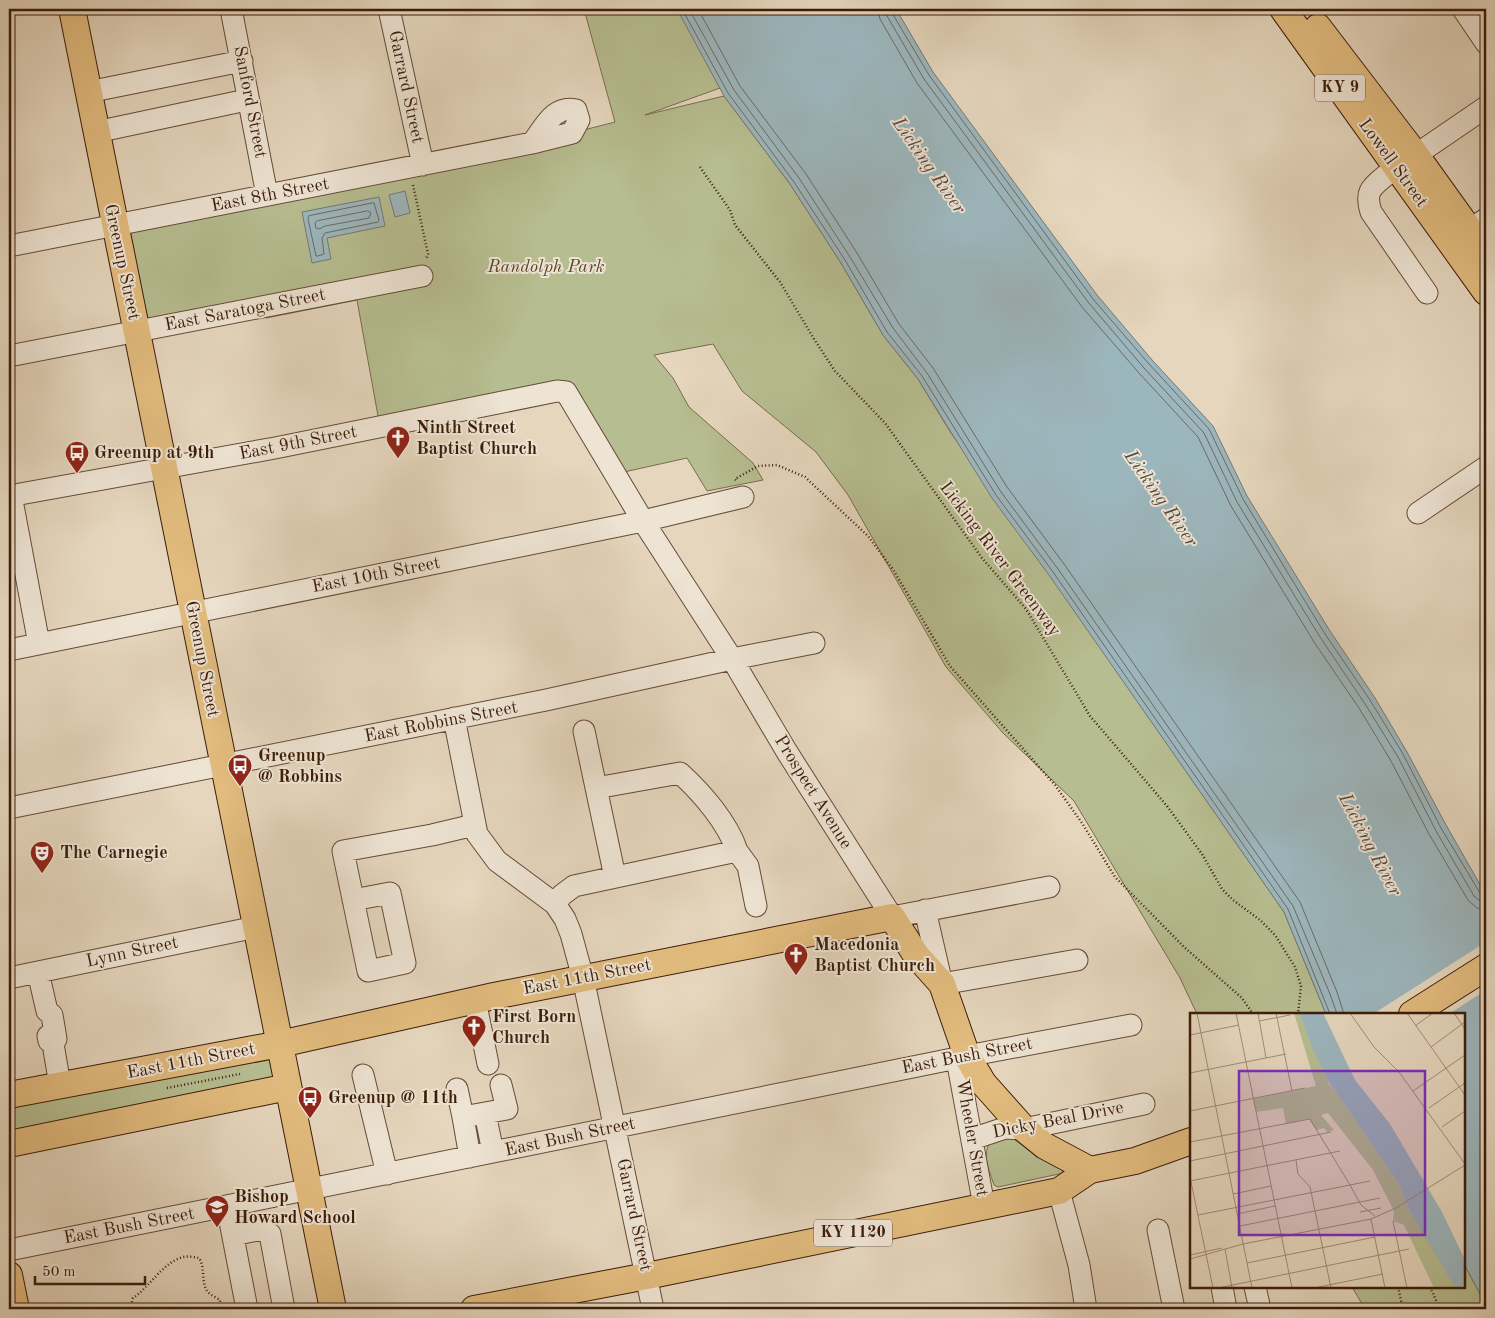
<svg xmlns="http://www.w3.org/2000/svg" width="1495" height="1318" font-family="'Old Standard TT',serif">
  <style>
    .green { fill: #b6bd90; stroke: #786c4c }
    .water { fill: #9cb6bd; stroke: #757875 }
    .pier { fill: #e5d6bd }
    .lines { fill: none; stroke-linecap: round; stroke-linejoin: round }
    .shore { stroke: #6c6963; stroke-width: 1 }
    .minor-casing { stroke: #664a36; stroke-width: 23 }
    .major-casing { stroke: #3b1c09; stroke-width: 28 }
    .path { stroke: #3b1c09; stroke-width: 2.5; stroke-dasharray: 1 2.5; stroke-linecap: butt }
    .minor { stroke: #eee4d4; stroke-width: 21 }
    .major { stroke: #e2bb7e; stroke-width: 26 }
    .labels { text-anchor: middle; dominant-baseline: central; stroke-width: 4; stroke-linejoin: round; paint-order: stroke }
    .shield { fill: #eee4d4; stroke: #715846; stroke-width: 1 }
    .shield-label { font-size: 16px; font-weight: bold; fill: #3b1c09 }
    .street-label { font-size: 18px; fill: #3b1c09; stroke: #eee4d4 }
    .park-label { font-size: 18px; font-style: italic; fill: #5a442b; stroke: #eee4d4 }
    .poi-label { font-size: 18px; font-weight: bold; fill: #3b1c09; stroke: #eee4d4; text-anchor: start }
    .water-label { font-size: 19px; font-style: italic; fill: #584a3f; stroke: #eee4d4 }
    .inset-road { fill: none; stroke: #a18c75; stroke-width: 1 }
    .view { fill: #7b2cbf; fill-opacity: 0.15; stroke: #7b2cbf; stroke-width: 2.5 }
    .inset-edge { fill: none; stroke: #3b1c09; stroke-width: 2.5 }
  </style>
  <rect width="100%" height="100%" fill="#e5d6bd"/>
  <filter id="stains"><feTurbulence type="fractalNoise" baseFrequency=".004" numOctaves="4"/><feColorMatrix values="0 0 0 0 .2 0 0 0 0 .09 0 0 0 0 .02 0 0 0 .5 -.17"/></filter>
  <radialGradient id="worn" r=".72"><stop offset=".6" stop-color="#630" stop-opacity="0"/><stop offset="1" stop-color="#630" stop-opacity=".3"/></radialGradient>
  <path class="green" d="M584 9H680L720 88 645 115 724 96 790 184 841 263 883 335 918 379 951 433 1284 912 1326 1014H1197L1180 978 1074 801 1003 733 946 667 848 495 816 452 742 391 713 344 654 355 673 378 689 407 753 463 763 480 707 491 687 458 615 474 566 392 380 427 357 300 266 318 263 308 136 331 114 225 572 133 615 122Z
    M280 1044 288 1087 9 1144V1095Z
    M1011 1137 1038 1157 1062 1167 1063 1172 1059 1174 998 1187 994 1185C990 1172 982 1157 989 1144Z
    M1464 1264 1486 1305V1309H1365L1352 1287H1464Z"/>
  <path class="water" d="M677 9H896L933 72 1097 295 1153 361 1213 426 1247 496 1330 631 1375 698 1407 752 1446 825 1486 895V1305L1464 1264V1014H1326L1284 912 1049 575 992 498 918 379 883 335 841 263 790 184 724 96Z
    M405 191 410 213 395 217 389 195Z
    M379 197 385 226 327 238 331 259 312 263 302 212Z"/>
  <path class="pier" d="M1486 942V990L1449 1014H1373Z"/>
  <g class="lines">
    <path class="shore" d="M682 9 728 93 794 182 845 260 887 332 922 376 996 495 1053 572 1288 909 1330 1014
      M689 9 734 90 799 178 850 257 893 328 927 373 1001 492 1058 569 1293 906 1330 994 1337 1014
      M698 9 740 86 806 174 857 253 899 324 933 368 1007 487 1064 564 1300 902 1337 992 1344 1014
      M878 9 880 19 917 83 1082 307 1139 373 1198 437 1231 506 1314 642 1359 708 1391 761 1429 834 1468 900 1477 908 1486 910
      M885 9 887 16 924 79 1088 302 1144 368 1204 433 1237 502 1320 637 1365 704 1398 757 1436 831 1474 896 1480 901 1486 902
      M892 9V13L929 75 1093 299 1149 364 1209 429 1243 499 1325 634 1370 700 1403 754 1441 828 1480 893 1486 896
      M374 203 379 220 378 222 325 233 322 238 324 254 318 256H316L308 219 309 216Z
      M368 211 371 213 369 218 325 226 319 229 316 228 315 223 317 221Z"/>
    <defs>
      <path id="minor" d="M231 9 267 195
        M389 9 423 165
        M1463 9 1486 43
        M88 92 242 61
        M96 132 237 102
        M1469 230 1486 219
        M9 246 532 143 572 133 579 120 576 110C553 105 545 127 532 143
        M1427 293 1371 212C1365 193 1370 188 1385 176L1486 107
        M9 356 422 276
        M11 495 39 644
        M9 496 275 448 557 391 566 392 643 521 732 659 787 752 892 917 1049 887
        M1418 513 1486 467
        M9 650 643 521 743 497
        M454 718 477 834 497 861 555 904 565 919 571 934 583 978 653 1309
        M584 731 615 877
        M9 808 546 700 732 659 814 643
        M737 851 748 866 756 906
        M353 900 390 893 405 963 368 971 343 851 432 835 474 825
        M555 904 562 895 574 886 737 851C728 823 702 793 680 773L596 788
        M925 910 942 984 1077 960
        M38 972 47 1011 52 1015 56 1039 53 1044
        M9 978 256 927
        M475 1000 488 1064
        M48 1036 49 1041 53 1044 60 1085
        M959 1070 984 1206
        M363 1075 387 1174
        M457 1089 463 1117
        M485 1113 493 1152
        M972 1139 1005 1128 1024 1129 1144 1104
        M470 1157 463 1117 507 1109 501 1085
        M1059 1191 1079 1265 1086 1309
        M227 1206 247 1309
        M1158 1230 1174 1309
        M233 1235 262 1229 270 1234 284 1309
        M9 1250 967 1056 1131 1025
        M1222 1287 1226 1309
        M1255 1287 1260 1309"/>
      <path id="major" d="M72 9 333 1309
        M1283 9 1486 292
        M1318 27 1415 154 1486 253
        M1412 1014 1486 967
        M9 1095 280 1044 494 996 892 917 916 955 942 984 967 1056 983 1083 1024 1129 1045 1146 1090 1170
        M9 1144 288 1087
        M9 1275 16 1309
        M474 1309 647 1276 1059 1191 1090 1170 1135 1161 1191 1141"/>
    </defs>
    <use href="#minor" class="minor-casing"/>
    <use href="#major" class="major-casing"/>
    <path class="path" d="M700 167 730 210 735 225 780 282 814 339 835 371 885 423 982 558 1026 609 1090 716 1167 806 1202 854 1222 889 1233 900 1260 920 1275 935 1295 967 1301 986 1298 1014
      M413 185 428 254 426 260
      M736 480 735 479 758 466 777 465 805 477 868 536 894 571 950 666 1055 785 1082 823 1115 877 1184 947 1242 998 1253 1014
      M167 1088 240 1074
      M1398 1287 1403 1309
      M1430 1287 1440 1309
      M95 1307 107 1309
      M130 1309 133 1298C150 1287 162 1263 183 1257 188 1256 194 1257 199 1258 206 1268 200 1285 209 1293 212 1296 217 1298 220 1300L221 1309"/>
    <use href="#minor" class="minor"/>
    <use href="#major" class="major"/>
  </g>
  <defs>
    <symbol id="church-pin" viewBox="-11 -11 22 30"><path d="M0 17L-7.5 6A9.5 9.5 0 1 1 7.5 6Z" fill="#8f2418" stroke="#eee4d4"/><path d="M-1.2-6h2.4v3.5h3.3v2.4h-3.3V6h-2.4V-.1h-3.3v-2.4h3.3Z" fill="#fff"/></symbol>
    <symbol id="bus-pin" viewBox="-11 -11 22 30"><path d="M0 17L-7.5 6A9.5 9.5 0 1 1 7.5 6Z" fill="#8f2418" stroke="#eee4d4"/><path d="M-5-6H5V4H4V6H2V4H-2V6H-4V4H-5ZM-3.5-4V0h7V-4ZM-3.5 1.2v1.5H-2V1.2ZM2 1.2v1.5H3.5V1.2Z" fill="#fff"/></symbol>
    <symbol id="theatre-pin" viewBox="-11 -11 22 30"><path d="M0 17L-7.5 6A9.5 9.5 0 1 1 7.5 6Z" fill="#8f2418" stroke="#eee4d4"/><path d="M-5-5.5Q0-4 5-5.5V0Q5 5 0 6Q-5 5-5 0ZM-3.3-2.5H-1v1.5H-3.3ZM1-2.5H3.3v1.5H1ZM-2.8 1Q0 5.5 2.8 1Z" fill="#fff"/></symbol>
    <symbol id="school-pin" viewBox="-11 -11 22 30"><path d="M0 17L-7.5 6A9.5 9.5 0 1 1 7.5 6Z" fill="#8f2418" stroke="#eee4d4"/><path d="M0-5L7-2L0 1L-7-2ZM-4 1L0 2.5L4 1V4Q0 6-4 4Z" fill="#fff"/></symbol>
  </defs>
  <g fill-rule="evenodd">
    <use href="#church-pin" x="384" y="424" width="28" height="38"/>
    <use href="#bus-pin" x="63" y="439" width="28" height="38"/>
    <use href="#bus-pin" x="226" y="752" width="28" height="38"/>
    <use href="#theatre-pin" x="28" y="839" width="28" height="38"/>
    <use href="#church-pin" x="782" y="941" width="28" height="38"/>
    <use href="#church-pin" x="460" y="1013" width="28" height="38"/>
    <use href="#bus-pin" x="296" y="1084" width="28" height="38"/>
    <use href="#school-pin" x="203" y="1193" width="28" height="38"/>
  </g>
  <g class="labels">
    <g class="shield">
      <rect x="1315" y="74.5" width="50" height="27" rx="4"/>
      <rect x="814" y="1219.5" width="78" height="27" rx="4"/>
    </g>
    <g class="shield-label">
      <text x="1340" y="88">KY 9</text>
      <text x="853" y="1233">KY 1120</text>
    </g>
    <g class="street-label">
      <text transform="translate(406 87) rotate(78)">Garrard Street</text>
      <text transform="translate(250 102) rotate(79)">Sanford Street</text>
      <text transform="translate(1393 163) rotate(54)">Lowell Street</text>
      <text transform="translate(270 195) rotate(-11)">East 8th Street</text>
      <text transform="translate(122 262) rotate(78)">Greenup Street</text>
      <text transform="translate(245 310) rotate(-11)">East Saratoga Street</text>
      <text transform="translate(298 443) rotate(-11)">East 9th Street</text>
      <text transform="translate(1000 559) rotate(53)">Licking River Greenway</text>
      <text transform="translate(376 575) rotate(-11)">East 10th Street</text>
      <text transform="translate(202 659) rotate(79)">Greenup Street</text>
      <text transform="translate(441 722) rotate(-11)">East Robbins Street</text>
      <text transform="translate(813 792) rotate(58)">Prospect Avenue</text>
      <text transform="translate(132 952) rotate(-12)">Lynn Street</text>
      <text transform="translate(587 977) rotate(-11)">East 11th Street</text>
      <text transform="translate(967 1056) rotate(-11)">East Bush Street</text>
      <text transform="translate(191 1061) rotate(-11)">East 11th Street</text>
      <text transform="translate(1058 1120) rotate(-11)">Dicky Beal Drive</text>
      <text transform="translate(570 1137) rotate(-12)">East Bush Street</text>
      <text transform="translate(972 1138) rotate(80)">Wheeler Street</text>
      <text transform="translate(634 1215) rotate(78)">Garrard Street</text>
      <text transform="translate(129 1226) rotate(-11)">East Bush Street</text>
    </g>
    <g class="park-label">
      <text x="546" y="267">Randolph Park</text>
    </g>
    <g class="poi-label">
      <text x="416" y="428">Ninth Street<tspan x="416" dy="21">Baptist Church</tspan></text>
      <text x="94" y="453">Greenup at 9th</text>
      <text x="258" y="756">Greenup<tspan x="258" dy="21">@ Robbins</tspan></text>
      <text x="60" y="853">The Carnegie</text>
      <text x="814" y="945">Macedonia<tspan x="814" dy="21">Baptist Church</tspan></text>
      <text x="492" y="1017">First Born<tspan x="492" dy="21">Church</tspan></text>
      <text x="328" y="1098">Greenup @ 11th</text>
      <text x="234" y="1197">Bishop<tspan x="234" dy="21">Howard School</tspan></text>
    </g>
    <g class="water-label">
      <text transform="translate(928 166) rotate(55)">Licking River</text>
      <text transform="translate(1160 499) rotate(55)">Licking River</text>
      <text transform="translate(1369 845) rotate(62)">Licking River</text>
    </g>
  </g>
  <g transform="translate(1190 1013)">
    <rect width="275" height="275" fill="#e5d6bd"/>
    <path d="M104 0H110L139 69 136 70H139L147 80 209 171 218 195 267 275H244L214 212 203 208 204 198 183 157 138 100 131 102 144 117 137 119 134 115 126 117 119 106 96 111 93 95 66 99 63 86 126 73Z" fill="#b6bd90"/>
    <path d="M110 0H133L165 67 200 111 252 199 275 247V275H267L263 271 218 195 209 171 139 69 122 35Z" fill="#9cb6bd"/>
    <path class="inset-road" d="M7 0 62 275M46 0 102 275M68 0 76 45M86 0 102 78M160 0 184 34 209 59 275 151M217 0 275 82M264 0 275 16M69 8 100 2M225 13 243 0M0 22 49 12M241 34 275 9M0 60 96 41M223 78 275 42M239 95 275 70M0 98 115 75M252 114 275 98M0 129 120 106 160 172 180 168M106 147 108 161 120 174 141 275M0 148 141 119M0 164 23 275M0 168 150 138M43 181 81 173M170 199 191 195M47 201 85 193M8 202 160 172 171 192 185 203M181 206 195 275M203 208 217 275M50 213 190 185M35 236 42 275M0 242 32 235M0 246 53 231 181 206 206 195 275 152M57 250 185 224M28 275 219 236M124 275 193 261"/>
    <path class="view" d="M49 58H235V222H49Z"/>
    <rect width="275" height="275" class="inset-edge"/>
  </g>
  <rect width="1495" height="1318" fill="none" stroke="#e5d6bd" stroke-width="30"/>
  <rect x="10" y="10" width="1475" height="1298" fill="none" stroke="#3b1c09" stroke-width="2.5"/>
  <rect x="15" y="15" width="1465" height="1288" fill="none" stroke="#3b1c09"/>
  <path d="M35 1276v8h110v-8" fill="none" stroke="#3b1c09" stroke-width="2.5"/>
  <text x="42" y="1276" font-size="15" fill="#3b1c09" stroke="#eee4d4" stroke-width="4" paint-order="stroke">50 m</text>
  <rect width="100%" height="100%" filter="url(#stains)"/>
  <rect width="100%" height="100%" fill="url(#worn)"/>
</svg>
